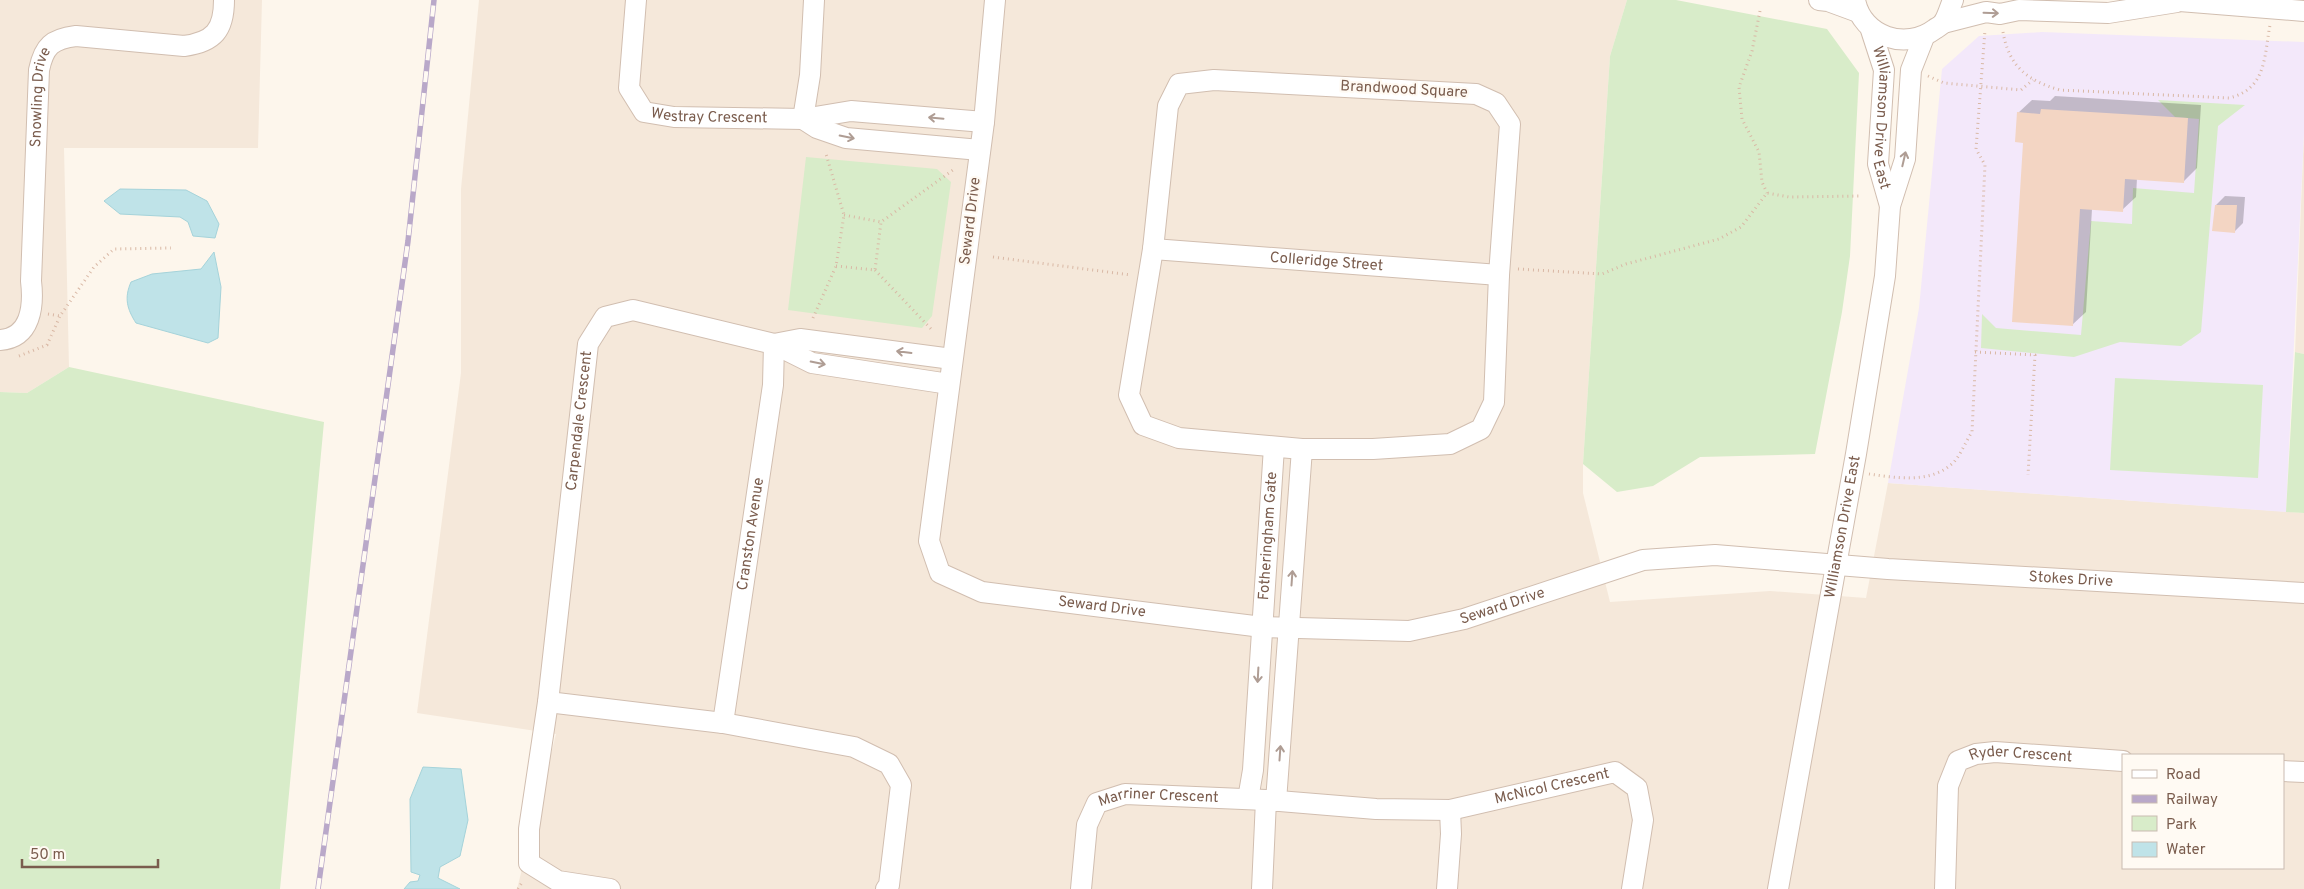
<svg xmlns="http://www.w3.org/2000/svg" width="2304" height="889" font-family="Overpass,sans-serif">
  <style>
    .residential { fill: #f5e8da; fill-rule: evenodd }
    .education { fill: #f3e8fa }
    .green { fill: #d8ecc9 }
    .water { fill: #bfe3e8; stroke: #a5d3da }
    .shadow { fill: #0003 }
    .building { fill: #f3d5c3 }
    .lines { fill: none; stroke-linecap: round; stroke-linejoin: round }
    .minor-casing { stroke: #d1beb0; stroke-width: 22 }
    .path { stroke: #d9b8a5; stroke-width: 3; stroke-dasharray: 1 4; stroke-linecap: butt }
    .minor { stroke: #fff; stroke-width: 20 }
    .rail-casing { stroke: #b9a8c9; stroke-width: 5.5 }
    .rail { stroke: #fffaf3; stroke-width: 4; stroke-dasharray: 11; stroke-linecap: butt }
    .oneway { stroke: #af9d94 }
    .labels { text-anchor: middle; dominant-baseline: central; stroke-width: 4.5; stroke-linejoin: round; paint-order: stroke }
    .street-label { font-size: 15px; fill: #7a5c4d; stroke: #fffaf3 }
  </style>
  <rect width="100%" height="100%" fill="#fdf6ec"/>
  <path class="residential" d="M0 0H262L258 148H64L69 367 27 393 0 392Z
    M479 0H1627L1610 56 1583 464V493L1610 602 1770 591 1866 598 1888 483 2304 513V889H517L556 734 417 713 461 373V189ZM2123 755H2283V868H2123Z
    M2304 133V354L2295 352Z"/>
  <path class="education" d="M2042 32 2304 42V133L2286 512 1888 483 1919 308 1942 69 1979 36Z"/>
  <path class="green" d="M1627 0H1676L1827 29 1859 73 1850 256 1842 312 1815 454 1700 457 1653 486 1617 492 1583 464 1610 56Z
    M2158 100 2245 105 2218 126 2201 332 2181 346 2120 342 2074 357 1981 348 1982 314 1996 328 2081 335 2091 221 2132 224 2133 188 2194 193 2199 119 2175 117Z
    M806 157 937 169 951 182 932 316 922 328 788 310Z
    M2295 352 2304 354V513L2286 512Z
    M69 367 324 422 280 889H0V392L27 393Z
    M2115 378 2263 385 2258 478 2110 470Z"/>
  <path class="water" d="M120 189 186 190 207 201 219 224 215 238 193 236 188 222 180 217 120 214 104 201Z
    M214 252 221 287 218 338 208 343 136 323C127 309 124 298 131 282L152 274 201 269Z
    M423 767 461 769 468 820 460 856 440 867 438 878 460 889H404L410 882 418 881 420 875 411 872 410 799Z"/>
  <path class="shadow" d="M2055 96 2201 105 2197 168 2184 181 2137 178 2136 197 2122 210 2092 209 2086 312 2072 325 2018 113 2032 100 2050 101Z
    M2225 196 2245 197 2243 223 2234 232 2216 205Z"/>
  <path class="building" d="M2041 109 2188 118 2184 183 2125 179 2123 212 2080 209 2073 326 2012 322 2023 143 2015 142 2017 112 2040 114Z
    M2215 205H2237L2235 233 2212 231Z"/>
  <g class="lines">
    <defs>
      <g id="minor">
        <path id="s1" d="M636 0 629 88 644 112 674 117 803 119 851 111 984 122"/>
        <path id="s2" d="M995 0 984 122 929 541 940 573 982 592 1262 627 1409 631 1464 619 1643 560 1715 555 1888 569 2304 593"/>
        <path d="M1819 0 1828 1 1858 12"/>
        <path d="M1855 0C1862 37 1906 51 1935 29 1938 27 1942 25 1944 22 1948 15 1950 7 1953 0"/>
        <path d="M2167 0 2304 11"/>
        <path d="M1943 23 1986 12 2000 14 2019 10 2108 13 2177 2"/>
        <path id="s3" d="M1871 30 1884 70 1878 164 1890 206"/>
        <path d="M1214 80 1476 94 1496 103 1510 124 1499 275 1494 402 1481 429 1450 444 1373 449H1302L1179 438 1143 425 1129 395 1153 249 1168 106 1179 84Z"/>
        <path d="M803 119 817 128 846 138 980 150"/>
        <path d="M803 119 810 75 814 0"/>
        <path id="s4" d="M1153 249 1499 275"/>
        <path id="s5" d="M0 340C31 338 34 306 31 281L39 70C44 46 52 39 76 36L184 46C214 42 224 30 224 0"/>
        <path d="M774 344 800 339 952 359"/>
        <path d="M548 702 723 723 854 747 889 764 901 785 889 885 886 889"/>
        <path id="s6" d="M723 723 773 385 774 344"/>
        <path d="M2283 771 2304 772"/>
        <path id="s7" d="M1248 799 1253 770 1274 447"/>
        <path d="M1276 801 1302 449"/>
        <path id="s8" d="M610 889 558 881 529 863V829L548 702 588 344 605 317 633 310 774 344 812 363 949 384"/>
        <path id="s9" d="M1081 889 1087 825 1097 803 1125 794 1266 800 1376 809 1450 810 1615 772 1637 788 1643 820 1632 889"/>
        <path d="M1262 889 1266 800"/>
        <path d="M1447 889 1451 834 1450 810"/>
        <path id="s10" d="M1778 889 1856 454 1885 276 1890 206 1905 159 1911 70 1924 37"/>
        <path id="s11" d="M1945 889 1948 786 1958 761 1976 754 1995 752 2123 761"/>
      </g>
    </defs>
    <use href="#minor" class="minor-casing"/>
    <path class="path" d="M1760 11 1752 51 1739 87 1742 119 1759 152 1762 182 1767 193
      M2003 32C2009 67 2028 81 2060 90L2229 98C2267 89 2264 56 2270 25
      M1928 76 1944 83 2021 90 2033 80
      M844 215 881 222 953 170
      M993 257 1131 275
      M836 266 875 270 881 222
      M1518 269 1602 274 1626 264 1719 239 1741 227 1767 193 1789 197 1862 196
      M875 270 933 331
      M48 314 60 316 94 267 114 249 171 248
      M813 318 836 266 844 215 826 154
      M1975 352 2035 355 2028 475
      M19 356 47 345 60 316
      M1869 474C1897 478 1932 484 1954 462 1961 454 1966 441 1972 432L1985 165 1976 149 1985 30
      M518 889 523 881"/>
    <use href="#minor" class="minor"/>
    <defs>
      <path id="rail" d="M318 889 408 241 434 0"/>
    </defs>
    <use href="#rail" class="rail-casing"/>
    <use href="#rail" class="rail"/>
  </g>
  <defs><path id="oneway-shaft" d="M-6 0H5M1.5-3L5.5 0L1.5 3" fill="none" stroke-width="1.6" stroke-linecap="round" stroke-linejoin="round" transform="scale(1.25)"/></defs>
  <g class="oneway">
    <use href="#oneway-shaft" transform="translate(1991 13) rotate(2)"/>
    <use href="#oneway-shaft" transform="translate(936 118) rotate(-175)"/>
    <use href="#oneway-shaft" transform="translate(847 137) rotate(11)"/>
    <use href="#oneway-shaft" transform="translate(1904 159) rotate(-77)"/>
    <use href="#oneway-shaft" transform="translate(904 352) rotate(-173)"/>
    <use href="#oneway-shaft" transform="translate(818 363) rotate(11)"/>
    <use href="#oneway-shaft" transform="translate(1292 578) rotate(-86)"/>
    <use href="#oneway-shaft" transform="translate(1258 675) rotate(93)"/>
    <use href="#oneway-shaft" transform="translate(1280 753) rotate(-86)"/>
  </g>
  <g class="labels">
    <g class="street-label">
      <text transform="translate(1404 90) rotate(3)">Brandwood Square</text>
      <text stroke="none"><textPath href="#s5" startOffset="260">Snowling Drive</textPath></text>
      <text stroke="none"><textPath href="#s1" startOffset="182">Westray Crescent</textPath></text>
      <text stroke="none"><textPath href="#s3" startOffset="90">Williamson Drive East</textPath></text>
      <text transform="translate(971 221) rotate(-83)">Seward Drive</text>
      <text stroke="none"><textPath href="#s4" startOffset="174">Colleridge Street</textPath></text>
      <text stroke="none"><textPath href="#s8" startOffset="532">Carpendale Crescent</textPath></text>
      <text stroke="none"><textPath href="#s10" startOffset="368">Williamson Drive East</textPath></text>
      <text stroke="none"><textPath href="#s6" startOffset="191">Cranston Avenue</textPath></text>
      <text stroke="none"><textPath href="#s7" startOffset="264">Fotheringham Gate</textPath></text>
      <text stroke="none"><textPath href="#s2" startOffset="1728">Stokes Drive</textPath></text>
      <text stroke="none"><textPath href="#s2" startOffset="1151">Seward Drive</textPath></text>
      <text stroke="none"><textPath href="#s2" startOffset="746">Seward Drive</textPath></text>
      <text stroke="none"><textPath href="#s11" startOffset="194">Ryder Crescent</textPath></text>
      <text stroke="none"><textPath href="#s9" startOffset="548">McNicol Crescent</textPath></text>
      <text stroke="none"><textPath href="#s9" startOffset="151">Marriner Crescent</textPath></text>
    </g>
  </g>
  <rect x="2122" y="754" width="162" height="115" fill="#fffaf3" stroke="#cabbb1"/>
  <rect x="2132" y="770" width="25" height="8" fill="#ffffff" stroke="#cabbb1"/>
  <text x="2166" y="779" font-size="15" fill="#7a5c4d">Road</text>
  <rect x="2132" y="795" width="25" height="8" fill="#b9a8c9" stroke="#cabbb1"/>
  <text x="2166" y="804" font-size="15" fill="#7a5c4d">Railway</text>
  <rect x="2132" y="816" width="25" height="15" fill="#d8ecc9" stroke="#cabbb1"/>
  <text x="2166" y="829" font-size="15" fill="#7a5c4d">Park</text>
  <rect x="2132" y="842" width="25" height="15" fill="#bfe3e8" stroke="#cabbb1"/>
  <text x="2166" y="854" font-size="15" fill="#7a5c4d">Water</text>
  <path d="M22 859v8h136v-8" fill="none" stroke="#7a5c4d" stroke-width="2.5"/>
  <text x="30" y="859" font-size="15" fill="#7a5c4d" stroke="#fffaf3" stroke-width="4" paint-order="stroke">50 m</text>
</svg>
